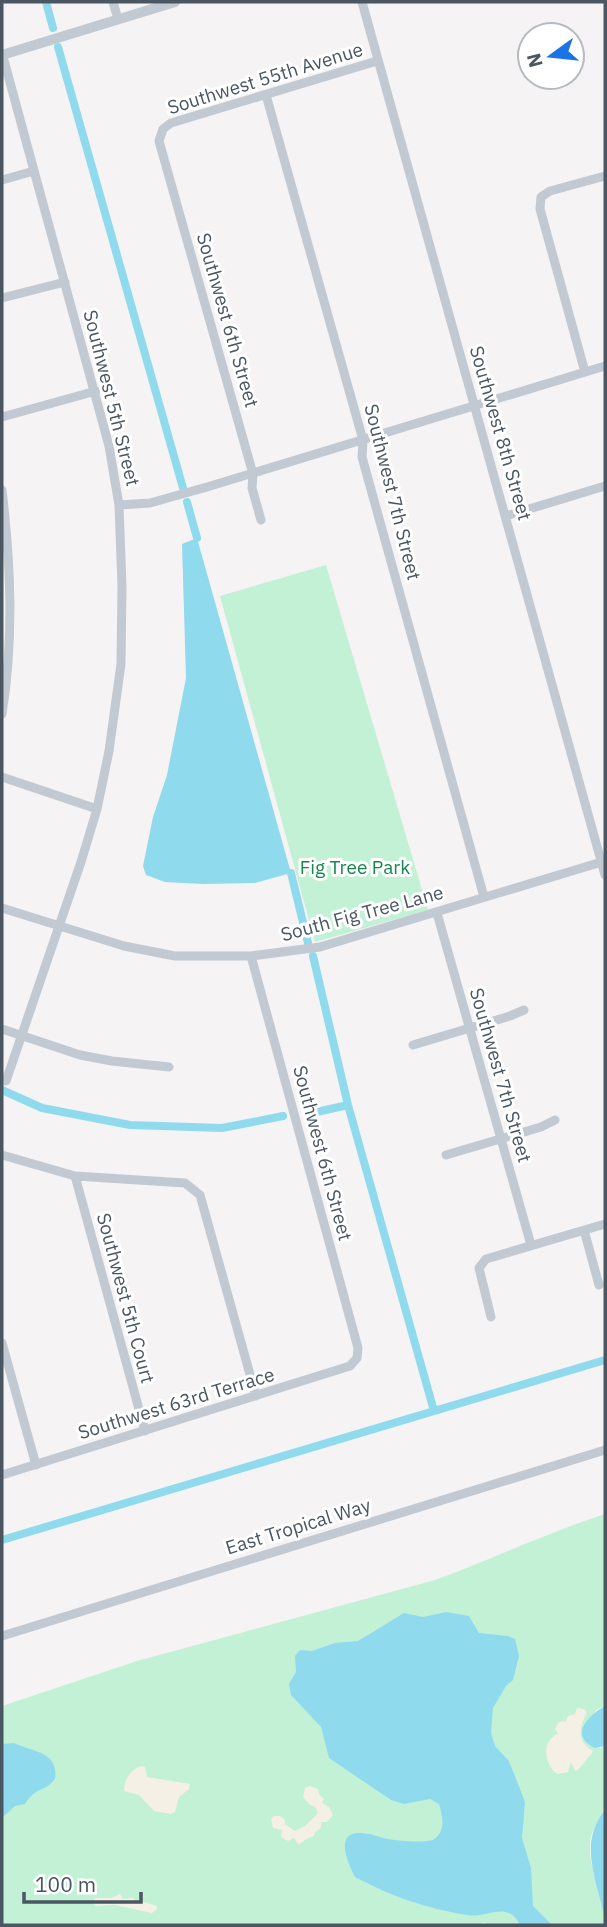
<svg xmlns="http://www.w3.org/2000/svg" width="607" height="1927" font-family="'IBM Plex Sans',sans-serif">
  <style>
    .green { fill: #c3f1d5 }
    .sand { fill: #f5f0e5 }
    .water { fill: #90daee }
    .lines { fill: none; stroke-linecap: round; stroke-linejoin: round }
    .canal { stroke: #90daee; stroke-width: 8 }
    .minor { stroke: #c1cad2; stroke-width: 9 }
    .tertiary { stroke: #c1cad2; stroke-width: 10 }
    .labels { text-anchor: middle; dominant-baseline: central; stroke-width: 6; stroke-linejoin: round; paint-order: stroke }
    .street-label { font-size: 19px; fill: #4a5661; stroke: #fff }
    .park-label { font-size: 19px; fill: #17864f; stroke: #fff }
  </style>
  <rect width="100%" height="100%" fill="#f5f3f3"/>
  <path class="green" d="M326 565 428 910 315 942 220 596Z
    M605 1514V1706L596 1710 584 1735 591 1746 600 1748 605 1746C605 1758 607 1803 604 1811 598 1823 590 1831 590 1845 589 1874 605 1898 605 1925H486L485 1922 477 1925H2V1706L137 1661 435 1580C492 1559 547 1533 605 1514Z"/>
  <path class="sand" d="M577 1708 584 1709 587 1712C580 1726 575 1741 593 1751L592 1753 578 1770 575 1771 571 1762 568 1772 557 1774C544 1765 541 1740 558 1734L555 1729 558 1723 562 1721 566 1722 568 1716 575 1714Z
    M142 1766 145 1767 147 1777 190 1784 189 1789 179 1797 175 1812 171 1814 154 1811 139 1795 124 1791C124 1780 131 1768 142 1766Z
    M310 1786 318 1789 319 1794 324 1799 322 1803 329 1807 333 1815 327 1822H321V1828L315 1832 314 1836 306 1839 299 1845 294 1838 288 1841 281 1837 282 1830 273 1828 271 1819 274 1816H280L285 1820V1824L295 1831 305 1826 318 1813 315 1807 310 1805 303 1797 305 1788Z
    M120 1894 123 1899 133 1898 136 1902 140 1901 157 1906V1909L152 1913 115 1905 96 1906 93 1903 95 1898H112Z"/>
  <path class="water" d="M197 538 291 873 255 883 203 884 165 882 146 875 143 866 153 817 167 775 186 678 182 544Z
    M446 1612 469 1616 479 1633 508 1636 515 1639 519 1656 513 1680 506 1686 493 1708 491 1733 495 1746 509 1761 525 1802 522 1838 531 1868 533 1906 552 1925H520C507 1899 487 1919 467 1915 425 1908 393 1897 355 1877 348 1864 334 1832 360 1833 369 1833 379 1837 388 1839 402 1841 418 1843 433 1840 446 1831 443 1818 439 1804L430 1799 404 1804 391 1800 329 1758 321 1727 291 1695 289 1684 296 1672 295 1656 300 1650 312 1651 335 1643 358 1641 404 1613 423 1617Z
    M605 1706V1746L595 1748C568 1735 589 1715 605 1706Z
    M14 1743C32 1752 59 1751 55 1779 44 1793 36 1786 25 1804L15 1806 2 1818V1744Z
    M605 1810V1920C598 1882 577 1844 605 1810Z"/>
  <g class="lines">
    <path class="canal" d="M46 2 53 28
      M58 47 183 488
      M187 502 197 538
      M291 873 308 943
      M313 956 348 1105 434 1411
      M2 1090 42 1108 130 1125 222 1128 283 1116
      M312 1113 348 1105
      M2 1540 605 1360"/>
    <path class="minor" d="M113 2 118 19
      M362 2 605 875
      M2 53 109 446 119 505 122 586 121 664 109 751 97 809 81 862 6 1081
      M266 95 363 440 362 457 484 897
      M2 180 34 171
      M2 298 65 282
      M585 372 540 209 541 197 550 191 605 176
      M2 417 96 391
      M2 490C11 566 14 639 2 714
      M119 505 150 503 207 487 605 366
      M506 516 605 486
      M261 520 252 488 253 474 159 141 163 129 171 123 377 61
      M2 777 97 809
      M2 908 124 946 175 956H251L320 947 605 861
      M437 913 531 1245
      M2 1029 80 1055 112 1061 169 1067
      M413 1045 510 1016 524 1010
      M2 1155 75 1176 185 1183 200 1195 256 1396
      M446 1155 541 1127 555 1120
      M75 1176 145 1431
      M584 1230 599 1285
      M491 1317 479 1268 486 1259 605 1224
      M2 1343 36 1465
      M2 1475 350 1366 357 1358 358 1348 251 956
      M2 1636 605 1450"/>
    <path class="tertiary" d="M2 55 175 2"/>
  </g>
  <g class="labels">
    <g class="street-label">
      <text transform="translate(265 78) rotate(-17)">Southwest 55th Avenue</text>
      <text transform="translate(228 320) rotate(74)">Southwest 6th Street</text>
      <text transform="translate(112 398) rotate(76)">Southwest 5th Street</text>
      <text transform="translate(501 433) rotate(74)">Southwest 8th Street</text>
      <text transform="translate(393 492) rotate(76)">Southwest 7th Street</text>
      <text transform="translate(362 913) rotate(-15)">South Fig Tree Lane</text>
      <text transform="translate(501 1075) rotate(74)">Southwest 7th Street</text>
      <text transform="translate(323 1153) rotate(75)">Southwest 6th Street</text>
      <text transform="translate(126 1298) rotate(75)">Southwest 5th Court</text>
      <text transform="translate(176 1403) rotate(-17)">Southwest 63rd Terrace</text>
      <text transform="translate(298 1526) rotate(-17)">East Tropical Way</text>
    </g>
    <g class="park-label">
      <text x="355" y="867">Fig Tree Park</text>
    </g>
  </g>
  <rect width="607" height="1927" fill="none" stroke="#4a5661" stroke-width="7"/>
  <g transform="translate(551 56) rotate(255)"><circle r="33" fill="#ffffff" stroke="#b7bbc0" stroke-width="2"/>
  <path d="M0-5L12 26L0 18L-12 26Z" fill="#1a73e8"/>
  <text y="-10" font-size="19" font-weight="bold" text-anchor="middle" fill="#4a5661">N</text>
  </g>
  <path d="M24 1892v10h117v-10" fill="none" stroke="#4a5661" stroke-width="3.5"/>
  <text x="35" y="1892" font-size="21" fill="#4a5661" stroke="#ffffff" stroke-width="5" paint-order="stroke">100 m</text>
</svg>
